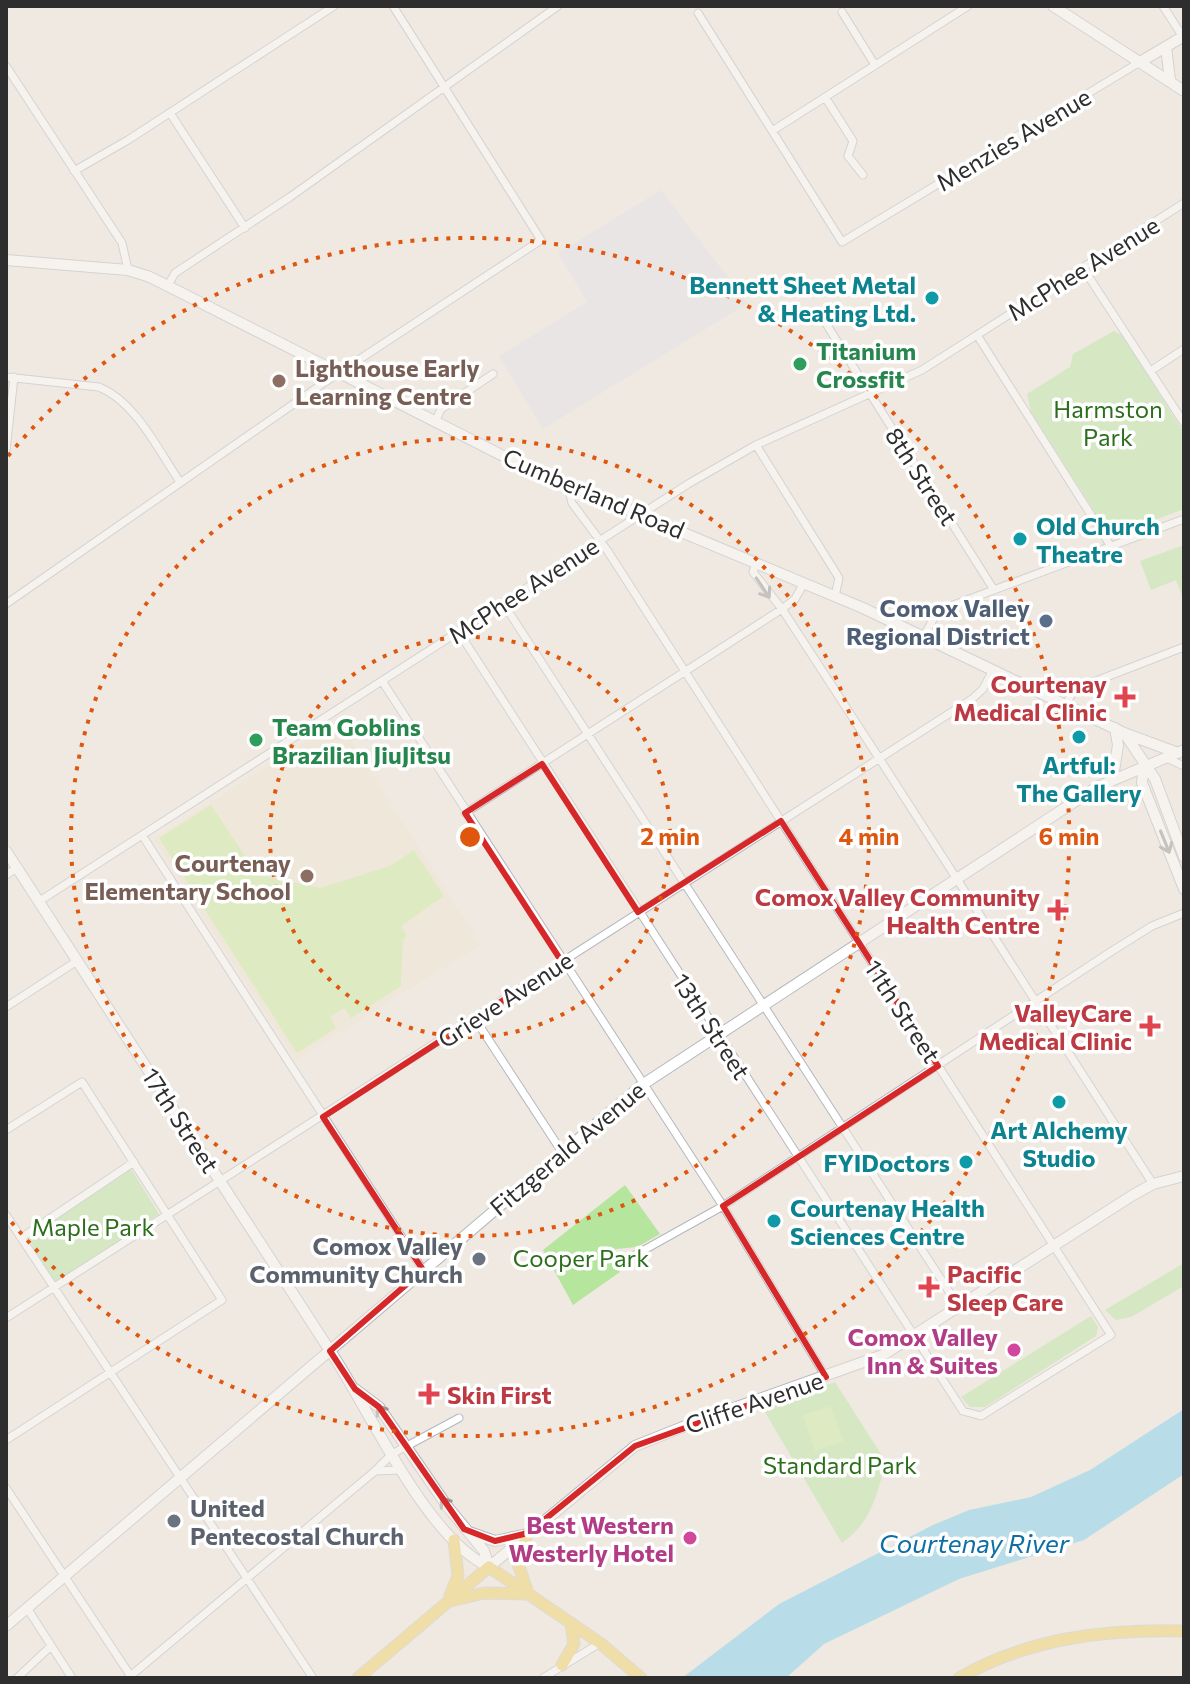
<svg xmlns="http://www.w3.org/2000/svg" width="1190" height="1684" font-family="Commissioner,sans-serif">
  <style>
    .industrial { fill: #e3e1e8 }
    .education { fill: #f0e6d1 }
    .green { fill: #b6e59e }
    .pitch { fill: #c9ec9a }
    .water { fill: #75cff0 }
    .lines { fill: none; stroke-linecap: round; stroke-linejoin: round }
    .street-casing { stroke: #b4b7c1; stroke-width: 9 }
    .secondary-casing { stroke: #b4b7c1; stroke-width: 12 }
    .primary-casing { stroke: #c9c9c9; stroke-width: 13 }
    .street { stroke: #fff; stroke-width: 7 }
    .secondary { stroke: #fff; stroke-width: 10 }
    .primary { stroke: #f2d163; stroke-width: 11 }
    .oneway { stroke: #969696 }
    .marked { fill: none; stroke: #d62828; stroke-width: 6; stroke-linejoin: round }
    .ring { fill: none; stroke: #df570e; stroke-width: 4; stroke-dasharray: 4 8 }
    .culture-dot { fill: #0f9aa8; stroke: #fff; stroke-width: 3 }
    .leisure-dot { fill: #2e9e5b; stroke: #fff; stroke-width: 3 }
    .education-dot { fill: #8d6e63; stroke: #fff; stroke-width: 3 }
    .service-dot { fill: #5c6f8a; stroke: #fff; stroke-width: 3 }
    .health-dot { fill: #e0444e; stroke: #fff; stroke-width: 3 }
    .worship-dot { fill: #6b7280; stroke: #fff; stroke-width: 3 }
    .hotel-dot { fill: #d1479c; stroke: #fff; stroke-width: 3 }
    .labels { text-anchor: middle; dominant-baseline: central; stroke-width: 7; stroke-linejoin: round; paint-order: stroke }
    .street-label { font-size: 24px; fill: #2e2e2e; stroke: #fff }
    .culture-label { font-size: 24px; font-weight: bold; fill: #0d838f; stroke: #fff; text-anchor: end }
    .leisure-label { font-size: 24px; font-weight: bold; fill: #27864d; stroke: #fff; text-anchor: start }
    .education-label { font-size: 24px; font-weight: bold; fill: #785e54; stroke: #fff; text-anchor: start }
    .park-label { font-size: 24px; fill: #2c6e1b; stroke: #fff }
    .service-label { font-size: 24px; font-weight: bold; fill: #4e5e75; stroke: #fff; text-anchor: end }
    .health-label { font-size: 24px; font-weight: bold; fill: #be3a42; stroke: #fff; text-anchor: end }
    .worship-label { font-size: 24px; font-weight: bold; fill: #5b616d; stroke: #fff; text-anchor: end }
    .hotel-label { font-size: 24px; font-weight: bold; fill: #b23c85; stroke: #fff; text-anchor: end }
    .water-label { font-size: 26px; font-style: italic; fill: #0d6fa3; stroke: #fff }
    .centre { fill: #df570e; stroke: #fff; stroke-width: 4 }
    .ring-label { font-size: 24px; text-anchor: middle; font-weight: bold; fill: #df570e; stroke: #fff; stroke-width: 7; stroke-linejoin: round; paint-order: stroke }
  </style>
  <rect width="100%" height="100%" fill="#efe9e1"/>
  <path class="industrial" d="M661 190 748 303 543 429 499 356 587 302 558 253Z"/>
  <path class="education" d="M339 720 481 945 296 1060 153 839Z"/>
  <path class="green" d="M1114 331 1123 336 1184 433V509L1120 533 1105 528 1031 412 1027 394 1070 367 1073 354Z
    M1184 545V600L1176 580 1151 590 1140 561Z
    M130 1167 159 1214 56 1283 27 1237Z
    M625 1185 660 1234 637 1247 616 1249 611 1260 620 1272 573 1305 543 1250Z
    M1184 1263V1286L1131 1317 1116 1320 1105 1310Z
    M1091 1316 1098 1327 1096 1336 985 1407H970L961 1397Z
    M835 1382 886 1462C876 1496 872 1522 842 1543L762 1407Z"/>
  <path class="pitch" d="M211 805 247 859 244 872 320 888 390 866 414 850 444 896 401 926 407 936 403 940 401 986 351 1018 344 1008 330 1017 336 1028 297 1053 159 838Z
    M831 1406 843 1441 815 1451 803 1415Z"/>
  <path class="water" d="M1184 1409V1474L1084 1540 959 1579 824 1644 786 1678H682L779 1604 933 1525 969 1510 1031 1497 1090 1470Z"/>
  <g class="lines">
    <defs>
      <path id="street" d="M1163 6 1183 37
        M842 12 875 65
        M698 13 842 242 1140 62
        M6 66 122 243 128 270
        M825 97 853 141 848 156 863 175
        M170 113 245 228
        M772 131 968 6
        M74 171 128 140 334 6
        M1083 268 1184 423
        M168 285 175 273 290 197 558 6
        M825 322 994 590
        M977 335 1110 545
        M1152 370 1184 349
        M6 377 99 387C136 402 158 450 180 482
        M436 420 441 409 493 374
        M756 445 839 578 835 596
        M6 450 14 377
        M756 563 753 572 782 609 879 758 1153 1184
        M503 603 959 1307
        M6 604 325 382 541 240 393 6
        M458 631 963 1411 981 1416 1111 1335 607 550 572 503 568 486
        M924 636 935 616 948 607 1184 519
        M382 681 723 1206 826 1377
        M1065 705 1075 689 1184 647
        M1166 758 1184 766
        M465 813 782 609 795 599 804 583
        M142 835 423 1270
        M6 875 17 868
        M38 902 688 484 756 445 922 370 1184 203
        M6 1007 77 961
        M475 1019 562 1152
        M6 1130 82 1082 222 1300 6 1440
        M6 1215 313 1678
        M21 1238 134 1162
        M626 1260 723 1206 1112 951 1152 926 1184 913
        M6 1318 972 699 983 689 993 670
        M375 1471 400 1470
        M6 1488 132 1678
        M27 1608 72 1678
        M17 1678 51 1646
        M128 1678 375 1471 392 1454 459 1418
        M543 1678 600 1643"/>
      <path id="secondary" d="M1053 6 1184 91
        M1166 47 1170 80
        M1140 62 1184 36
        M6 260 128 270 150 277 519 464 863 608 1124 733 1178 753
        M1125 734 1155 779 1184 857
        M1144 765 1142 783 1184 889
        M1113 778 1118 745 1115 728
        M6 851C115 1021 226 1190 336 1360 372 1416 428 1539 489 1567
        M355 1389 379 1407 447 1506 484 1551 489 1567
        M469 1532 495 1541 523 1535
        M489 1567 635 1446 703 1419 883 1355 1133 1195 1153 1184 1184 1176
        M6 1626 642 1085 1097 787 1184 750"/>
      <path id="primary" d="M528 1593 517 1561 528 1533
        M450 1595 458 1576 454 1540
        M450 1601 484 1593 527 1594
        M562 1665 574 1644 571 1624
        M358 1678 489 1567 600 1643 641 1678
        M959 1678C1028 1638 1106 1629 1184 1631"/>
    </defs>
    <use href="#street" class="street-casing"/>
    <use href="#secondary" class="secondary-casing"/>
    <use href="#primary" class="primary-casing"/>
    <use href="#street" class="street"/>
    <use href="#secondary" class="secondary"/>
    <use href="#primary" class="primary"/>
  </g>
  <defs><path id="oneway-shaft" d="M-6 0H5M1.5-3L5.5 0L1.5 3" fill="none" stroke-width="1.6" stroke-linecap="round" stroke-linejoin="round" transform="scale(2)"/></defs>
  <g class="oneway">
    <use href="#oneway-shaft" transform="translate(763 588) rotate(56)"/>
    <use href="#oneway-shaft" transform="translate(1165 842) rotate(68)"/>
    <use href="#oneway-shaft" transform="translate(384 1415) rotate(-126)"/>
    <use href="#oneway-shaft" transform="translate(448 1507) rotate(-126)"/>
  </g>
  <path d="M0 0H1190V1684H0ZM542 764 638 912 781 821 938 1066 723 1206 826 1377 635 1446 528 1533 495 1541 464 1529 379 1407 355 1389 330 1351 423 1270 323 1117 562 962 465 813Z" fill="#efe9e1" fill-opacity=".55" fill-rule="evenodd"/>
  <path class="marked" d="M542 764 638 912 781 821 938 1066 723 1206 826 1377 635 1446 528 1533 495 1541 464 1529 379 1407 355 1389 330 1351 423 1270 323 1117 562 962 465 813Z"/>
  <g class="ring">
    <circle cx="470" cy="837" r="200"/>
    <circle cx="470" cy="837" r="399"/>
    <path d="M8 456A599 599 0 1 1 8 1218"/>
  </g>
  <g class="culture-dot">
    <circle cx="932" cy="298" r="8"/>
    <circle cx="1020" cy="539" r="8"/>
    <circle cx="1079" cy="737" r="8"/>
    <circle cx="1059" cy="1102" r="8"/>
    <circle cx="966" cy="1162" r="8"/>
    <circle cx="774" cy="1221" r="8"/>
  </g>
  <g class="leisure-dot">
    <circle cx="800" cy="364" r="8"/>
    <circle cx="256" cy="740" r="8"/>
  </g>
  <g class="education-dot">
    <circle cx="279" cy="381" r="8"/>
    <circle cx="307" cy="876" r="8"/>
  </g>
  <circle class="service-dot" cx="1046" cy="621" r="8"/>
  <g class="health-dot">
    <path d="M1121 685h8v8h8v8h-8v8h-8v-8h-8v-8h8z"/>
    <path d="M1054 898h8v8h8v8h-8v8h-8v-8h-8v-8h8z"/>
    <path d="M1146 1014h8v8h8v8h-8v8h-8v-8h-8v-8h8z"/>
    <path d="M925 1275h8v8h8v8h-8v8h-8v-8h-8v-8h8z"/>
    <path d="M425 1382h8v8h8v8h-8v8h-8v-8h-8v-8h8z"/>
  </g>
  <g class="worship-dot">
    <circle cx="479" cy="1259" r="8"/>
    <circle cx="174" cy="1521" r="8"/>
  </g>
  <g class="hotel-dot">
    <circle cx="1014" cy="1350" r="8"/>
    <circle cx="690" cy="1538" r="8"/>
  </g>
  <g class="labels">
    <g class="street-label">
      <text transform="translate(1013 139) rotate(-31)">Menzies Avenue</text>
      <text transform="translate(1083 268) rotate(-32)">McPhee Avenue</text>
      <text transform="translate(922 476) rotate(57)">8th Street</text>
      <text transform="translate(594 493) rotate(23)">Cumberland Road</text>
      <text transform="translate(523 590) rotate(-33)">McPhee Avenue</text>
      <text transform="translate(505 999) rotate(-33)">Grieve Avenue</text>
      <text transform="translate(903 1011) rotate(57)">11th Street</text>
      <text transform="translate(712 1026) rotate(57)">13th Street</text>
      <text transform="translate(181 1120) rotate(57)">17th Street</text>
      <text transform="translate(567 1148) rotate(-40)">Fitzgerald Avenue</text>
      <text transform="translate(754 1402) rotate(-19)">Cliffe Avenue</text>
    </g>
    <g class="culture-label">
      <text x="916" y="284">Bennett Sheet Metal<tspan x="916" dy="28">&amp; Heating Ltd.</tspan></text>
      <text x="1036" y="525" text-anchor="start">Old Church<tspan x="1036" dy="28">Theatre</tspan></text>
      <text x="1079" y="764" text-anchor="middle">Artful:<tspan x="1079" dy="28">The Gallery</tspan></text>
      <text x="1059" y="1129" text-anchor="middle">Art Alchemy<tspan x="1059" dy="28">Studio</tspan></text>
      <text x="950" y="1162">FYIDoctors</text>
      <text x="790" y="1207" text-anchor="start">Courtenay Health<tspan x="790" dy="28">Sciences Centre</tspan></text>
    </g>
    <g class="leisure-label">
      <text x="816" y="350">Titanium<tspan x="816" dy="28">Crossfit</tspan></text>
      <text x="272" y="726">Team Goblins<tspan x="272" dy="28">Brazilian JiuJitsu</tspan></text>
    </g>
    <g class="education-label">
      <text x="295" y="367">Lighthouse Early<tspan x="295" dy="28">Learning Centre</tspan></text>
      <text x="291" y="862" text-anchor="end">Courtenay<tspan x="291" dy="28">Elementary School</tspan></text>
    </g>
    <g class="park-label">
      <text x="1108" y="408">Harmston<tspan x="1108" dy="28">Park</tspan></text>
      <text x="93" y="1226">Maple Park</text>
      <text x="581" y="1257">Cooper Park</text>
      <text x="840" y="1464">Standard Park</text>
    </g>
    <g class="service-label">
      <text x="1030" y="607">Comox Valley<tspan x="1030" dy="28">Regional District</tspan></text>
    </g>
    <g class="health-label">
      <text x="1107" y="683">Courtenay<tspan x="1107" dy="28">Medical Clinic</tspan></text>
      <text x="1040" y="896">Comox Valley Community<tspan x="1040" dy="28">Health Centre</tspan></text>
      <text x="1132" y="1012">ValleyCare<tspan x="1132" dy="28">Medical Clinic</tspan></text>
      <text x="947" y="1273" text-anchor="start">Pacific<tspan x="947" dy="28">Sleep Care</tspan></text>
      <text x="447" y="1394" text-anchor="start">Skin First</text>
    </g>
    <g class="worship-label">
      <text x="463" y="1245">Comox Valley<tspan x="463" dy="28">Community Church</tspan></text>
      <text x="190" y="1507" text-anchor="start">United<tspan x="190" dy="28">Pentecostal Church</tspan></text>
    </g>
    <g class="hotel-label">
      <text x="998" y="1336">Comox Valley<tspan x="998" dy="28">Inn &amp; Suites</tspan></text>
      <text x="674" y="1524">Best Western<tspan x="674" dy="28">Westerly Hotel</tspan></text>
    </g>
    <g class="water-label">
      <text x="974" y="1542">Courtenay River</text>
    </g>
  </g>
  <circle cx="470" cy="837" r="12" class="centre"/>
  <g class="ring-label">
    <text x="670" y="845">2 min</text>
    <text x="869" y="845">4 min</text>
    <text x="1069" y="845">6 min</text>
  </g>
  <rect width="1190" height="1684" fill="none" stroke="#2e2e2e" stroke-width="16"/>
</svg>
